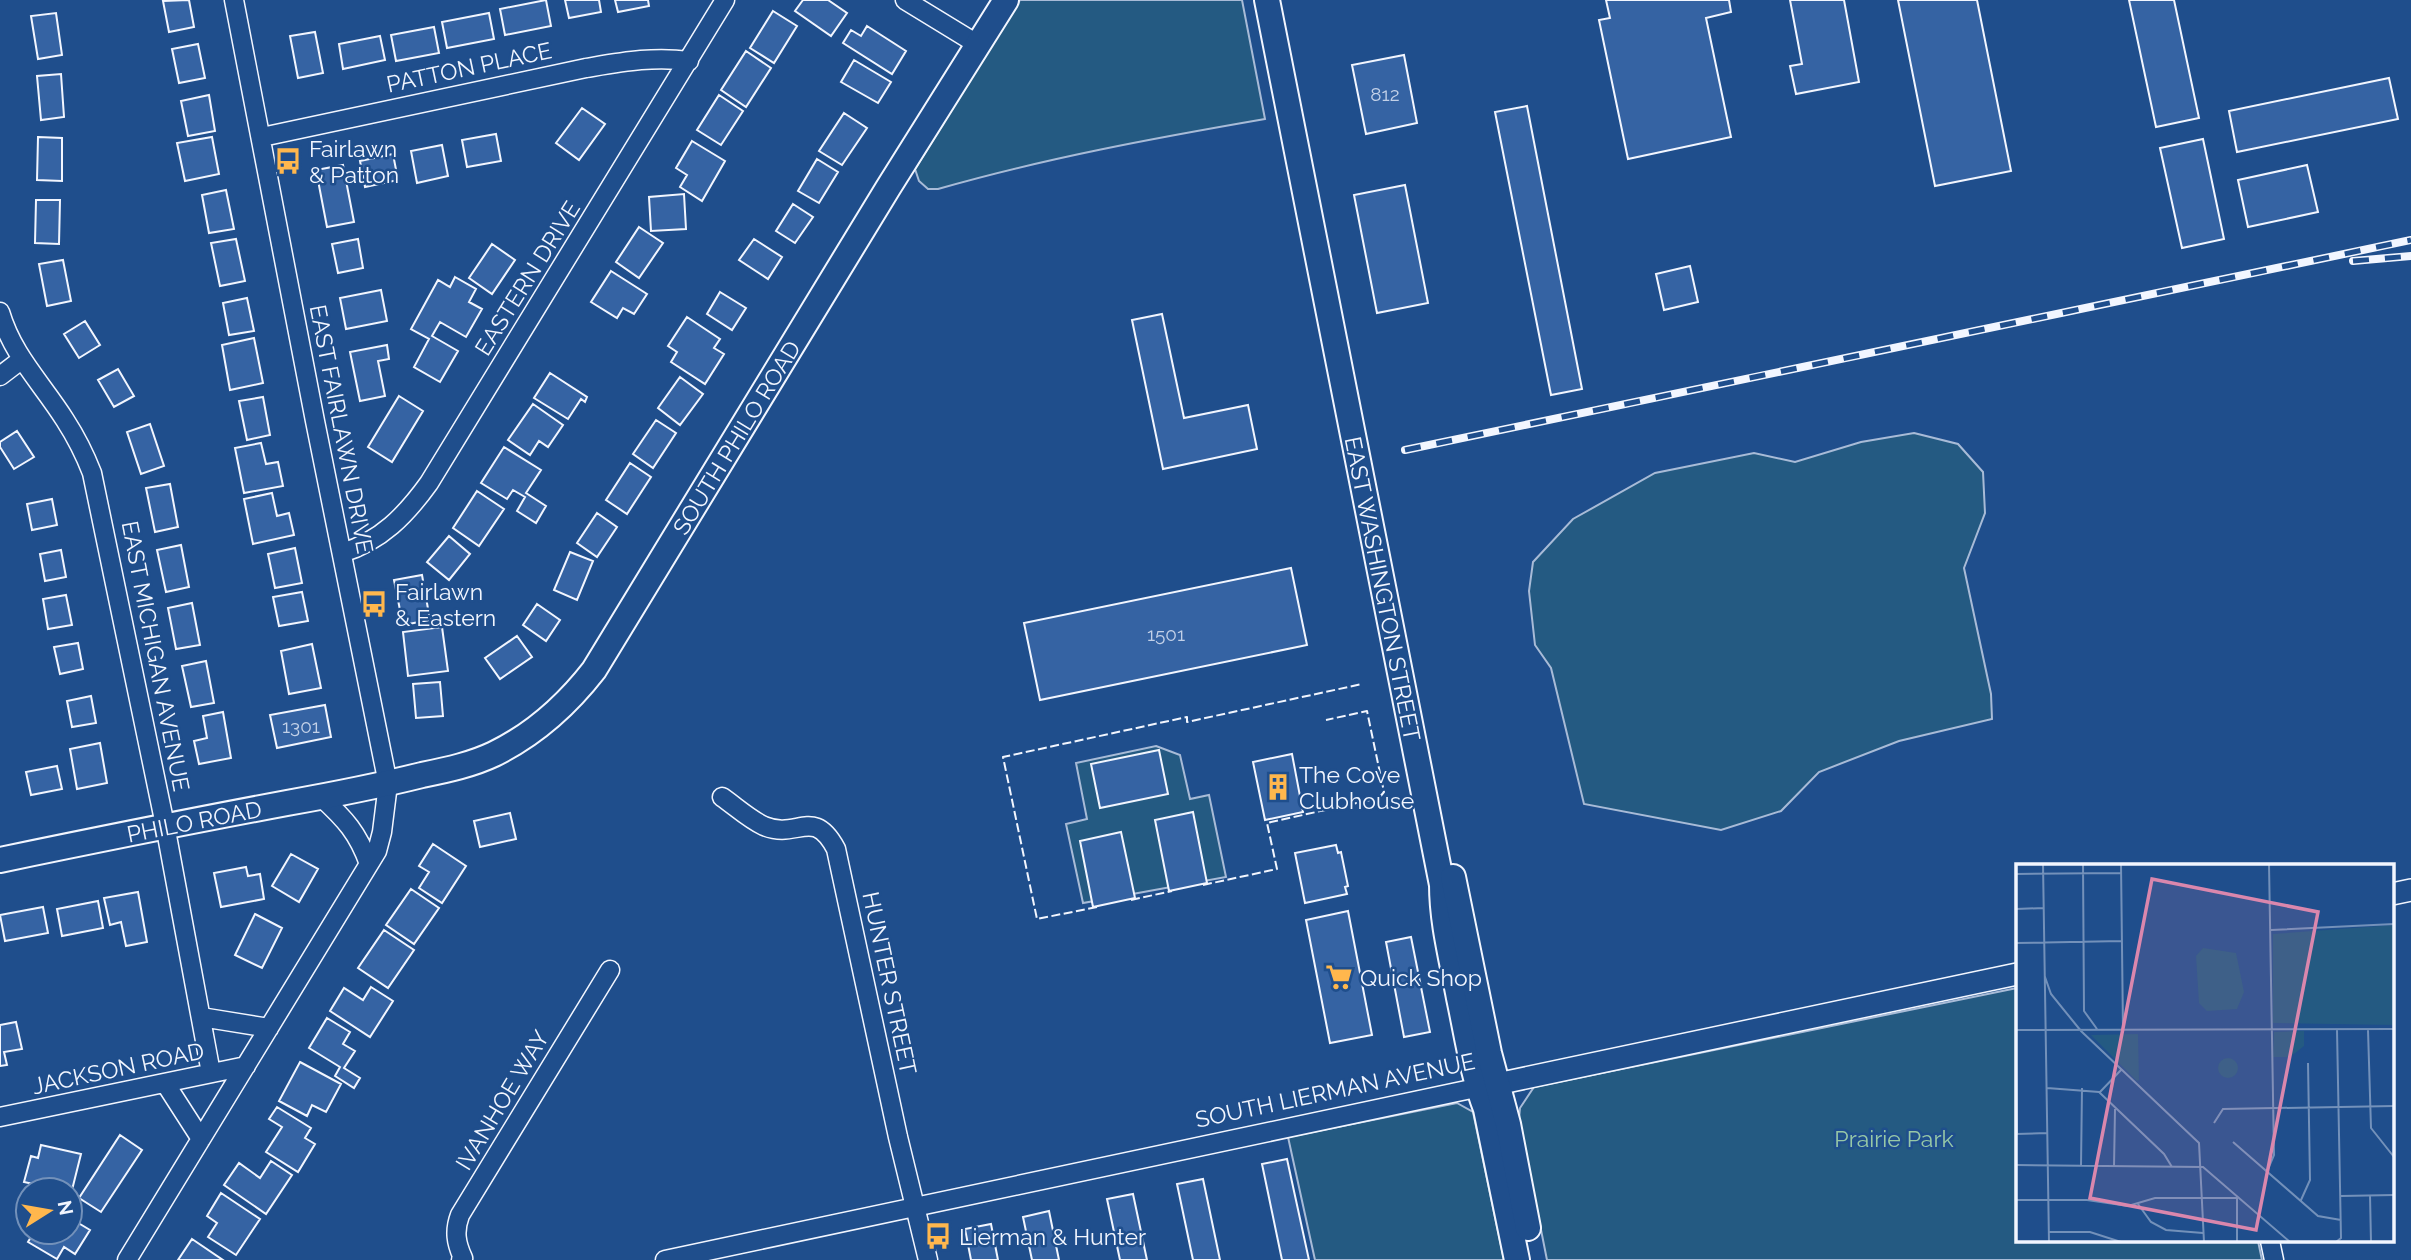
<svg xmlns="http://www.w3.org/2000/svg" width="2411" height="1260" font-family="Raleway,sans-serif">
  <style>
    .green { fill: #245a82; stroke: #a8bbd7; stroke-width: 2 }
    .building { fill: #3563a3; stroke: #f2f6ff; stroke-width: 2 }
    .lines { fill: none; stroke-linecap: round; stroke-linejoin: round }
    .minor-casing { stroke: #f2f6ff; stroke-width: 21 }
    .tertiary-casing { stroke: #f2f6ff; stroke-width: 24 }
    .secondary-casing { stroke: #f2f6ff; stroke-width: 28 }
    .minor { stroke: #1f4e8c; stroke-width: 18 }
    .tertiary { stroke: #1f4e8c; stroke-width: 21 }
    .secondary { stroke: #1f4e8c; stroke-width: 24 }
    .rail-casing { stroke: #f2f6ff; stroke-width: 8 }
    .rail { stroke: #1f4e8c; stroke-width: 5; stroke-dasharray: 16; stroke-linecap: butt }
    .fence { stroke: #f2f6ff; stroke-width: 2; stroke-dasharray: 9 3.5; stroke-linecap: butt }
    .labels { text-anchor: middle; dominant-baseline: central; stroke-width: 5; stroke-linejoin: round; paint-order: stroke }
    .number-label { font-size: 19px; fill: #c3d1e8 }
    .street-label { font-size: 23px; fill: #f2f6ff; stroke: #1f4e8c }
    .poi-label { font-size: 23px; fill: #f2f6ff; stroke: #1f4e8c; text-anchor: start }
    .park-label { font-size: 23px; fill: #97c8a6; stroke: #1f4e8c }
    .inset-road { fill: none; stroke: #7391ba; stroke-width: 2 }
    .view { fill: #da87ad; fill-opacity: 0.15; stroke: #da87ad; stroke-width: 3.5 }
    .inset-edge { fill: none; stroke: #f2f6ff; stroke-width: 3.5 }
  </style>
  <rect width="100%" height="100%" fill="#1f4e8c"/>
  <path class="green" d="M1020 0H1242L1265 119C1155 138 1046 158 938 189H928L919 181 915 169Z
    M1914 433 1958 444 1983 472 1985 513 1964 568 1991 694 1992 719 1899 741 1819 772 1781 811 1721 830 1584 804 1551 668 1535 645 1529 591 1533 562 1573 519 1655 473 1754 453 1795 462 1861 442Z
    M1156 746 1180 755 1190 799 1209 795 1226 877 1083 903 1066 824 1087 819 1076 763Z
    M2017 988V1241H2258L2262 1260H1547L1519 1119 1520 1108 1534 1087Z
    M1457 1103 1473 1112 1504 1260H1315L1288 1137Z"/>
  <path class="building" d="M189 0 194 27 169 32 163 1Z
    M546 0 551 26 505 35 500 9Z
    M565 0H599L601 12 569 18Z
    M615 0H648L649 6 618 12Z
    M803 0H828L847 13 831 36 795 11Z
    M1606 0H1729L1731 12 1706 18 1731 137 1628 159 1599 20 1610 18Z
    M1790 0H1844L1859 82 1796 94 1790 66 1802 64Z
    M1898 0H1977L2011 171 1935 186Z
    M2129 0H2174L2199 118 2156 127Z
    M773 11 797 26 774 63 750 48Z
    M56 13 62 55 38 59 31 16Z
    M489 13 494 39 447 48 442 22Z
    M867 26 906 51 892 74 843 43 851 30 861 36Z
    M434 27 439 53 396 61 391 35Z
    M315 32 323 73 298 78 290 36Z
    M380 36 385 60 343 69 339 44Z
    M198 44 205 78 179 83 172 49Z
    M746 51 771 68 746 107 721 90Z
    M1404 55 1417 123 1366 134 1352 65Z
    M854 60 891 82 878 103 841 82Z
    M61 74 64 117 41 120 37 76Z
    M2389 78 2398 119 2237 152 2229 111Z
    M209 95 215 131 188 136 181 101Z
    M719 95 743 111 721 145 697 130Z
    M1527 106 1582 389 1551 395 1495 112Z
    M582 108 605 124 579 160 556 143Z
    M844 113 867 128 842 165 819 151Z
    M496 134 501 161 467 167 462 140Z
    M38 137 62 138V181L37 180Z
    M212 137 219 174 185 181 177 143Z
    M2203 139 2224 239 2182 248 2160 148Z
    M692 141 725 161 702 201 680 187 687 175 676 168Z
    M442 145 448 176 417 183 411 151Z
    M393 154 398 180 365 187 360 161Z
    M817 159 838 172 819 203 798 191Z
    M343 165 354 222 327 227 316 170Z
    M2307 165 2318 212 2248 227 2238 180Z
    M1405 185 1428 303 1377 313 1354 195Z
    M226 190 234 229 209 233 202 195Z
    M684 194 686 229 651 231 649 197Z
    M36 200H60L59 244 35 243Z
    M793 204 813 217 795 243 776 231Z
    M639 227 663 243 639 278 616 262Z
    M236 239 245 281 220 286 211 243Z
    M358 239 363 268 338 273 332 244Z
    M754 239 782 257 768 279 739 260Z
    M492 244 515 260 492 294 469 278Z
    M63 260 71 301 47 306 39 264Z
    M1690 266 1698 302 1664 310 1656 274Z
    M611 271 647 294 634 314 623 308 617 318 591 302Z
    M455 277 476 289 469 302 482 309 466 337 440 322 432 336 458 351 440 382 414 367 429 339 411 329 438 280 450 287Z
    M381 290 387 321 346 329 340 298Z
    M720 292 746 308 732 330 707 314Z
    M247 298 254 331 229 335 223 303Z
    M1162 314 1184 418 1248 405 1257 449 1163 469 1132 320Z
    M687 317 720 339 714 348 724 354 705 384 671 362 677 352 668 346Z
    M85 321 100 345 79 358 64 334Z
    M254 338 263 383 230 390 222 345Z
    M387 345 389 359 378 361 385 396 360 401 350 352Z
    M118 369 134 396 114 407 98 380Z
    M550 373 587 397 585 402 581 399 568 419 534 398Z
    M680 377 703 394 680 425 658 408Z
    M399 396 423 411 392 462 368 447Z
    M263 397 270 435 247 440 239 401Z
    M533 404 563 425 548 447 539 441 530 455 508 440Z
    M656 420 676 433 653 468 633 454Z
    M150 424 164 466 141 474 127 432Z
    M17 431 34 457 14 469 0 447V442Z
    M261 443 266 464 278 462 283 486 244 493 235 448Z
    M504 447 541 470 526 493 546 506 536 523 517 511 525 497 513 490 507 499 481 483Z
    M630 463 651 477 627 514 606 500Z
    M170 484 178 527 155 532 146 488Z
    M477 491 504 509 479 546 453 528Z
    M272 493 277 516 289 513 294 535 253 544 244 499Z
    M52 499 57 525 32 530 27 504Z
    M597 513 617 527 597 557 577 543Z
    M449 536 470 554 449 580 427 562Z
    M181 545 189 587 166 592 157 550Z
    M295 548 302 583 275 588 268 554Z
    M61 550 66 577 45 581 40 554Z
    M570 552 593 561 577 600 554 590Z
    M1291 568 1307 645 1040 700 1024 623Z
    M422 575 430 620 403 625 394 580Z
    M302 592 308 621 279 626 273 597Z
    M66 595 72 625 48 629 43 599Z
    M192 603 200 645 176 649 168 608Z
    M537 604 560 620 546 641 523 625Z
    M442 627 448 671 408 676 403 632Z
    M517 636 532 657 500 679 485 658Z
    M78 643 83 669 60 674 54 647Z
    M312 644 321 688 289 694 281 651Z
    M206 661 214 703 191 707 182 666Z
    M440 682 443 716 416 718 413 684Z
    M91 696 96 723 72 727 67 701Z
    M325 705 331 737 277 748 270 715Z
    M223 712 231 758 199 764 194 741 207 738 203 716Z
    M100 743 107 783 77 789 70 749Z
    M1159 750 1168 794 1100 808 1091 764Z
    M1292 754 1303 812 1265 820 1253 762Z
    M57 766 62 789 31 795 26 772Z
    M1193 812 1207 883 1169 891 1155 820Z
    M510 813 516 839 480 847 474 821Z
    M1121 832 1135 898 1093 907 1080 841Z
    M433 844 466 866 442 903 419 888 429 872 419 866Z
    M1336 845 1338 853 1341 852 1348 886 1345 887 1347 894 1305 903 1295 853Z
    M291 854 318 869 299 902 272 886Z
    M246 867 248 876 260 874 264 899 221 907 214 873Z
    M411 889 439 908 414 944 386 925Z
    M138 892 147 942 126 946 121 922 110 925 104 898Z
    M98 901 103 928 62 936 57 909Z
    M43 907 48 933 5 941 0 915Z
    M1348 911 1372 1035 1330 1043 1306 920Z
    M255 914 282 928 262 968 235 955Z
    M384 930 414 950 388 988 358 968Z
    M1411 937 1430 1032 1404 1037 1386 942Z
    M371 987 393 1001 370 1037 330 1011 344 988 363 1000Z
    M327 1018 350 1032 343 1044 355 1051 344 1068 360 1078 354 1088 335 1076 340 1067 309 1048Z
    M16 1022 22 1049 4 1052 7 1065 0 1066V1025Z
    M300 1062 341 1084 326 1112 312 1105 307 1116 279 1101Z
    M277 1107 311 1128 305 1138 315 1144 298 1172 266 1152 282 1127 269 1119Z
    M120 1135 142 1150 101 1212 79 1198Z
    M41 1145 81 1154 70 1198V1190H42L43 1186 24 1182 31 1156 38 1158Z
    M1287 1159 1309 1260H1282L1262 1164Z
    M271 1161 292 1175 266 1214 224 1185 239 1163 260 1178Z
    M1203 1179 1220 1260H1193L1177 1184Z
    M221 1193 260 1219 236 1255 208 1237 217 1223 207 1216Z
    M1133 1194 1147 1260H1120L1107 1199Z
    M1049 1211 1059 1260H1032L1023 1217Z
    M70 1218 90 1230 75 1254 64 1247 57 1259 28 1242 34 1232H70Z
    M991 1224 998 1260H971L965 1229Z
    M192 1239 223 1260H178Z"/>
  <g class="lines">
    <defs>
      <path id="minor" d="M905 0 977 44
        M262 137 586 68C622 62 653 56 689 61
        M0 312C13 356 41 382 65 420 76 437 85 455 92 473L165 825 211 1073
        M0 376 21 360
        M342 553C381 541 406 515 429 483L725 0
        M321 797C345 819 358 833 369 864
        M722 797C735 806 749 819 764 826 798 840 813 806 836 849L898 1137 928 1260
        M201 1017 269 1028
        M165 1083 201 1139
        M0 1117 246 1066
        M2270 1241 2274 1260
        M127 1260 377 851 382 832 388 784 315 421 234 0
        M461 1260 463 1258C456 1243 454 1231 460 1215L610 970
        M665 1260 1490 1085"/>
      <path id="tertiary" d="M2392 894 2411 890
        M1497 1084 2017 974"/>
      <g id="secondary">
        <path id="s1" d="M1267 0 1442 885C1442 923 1452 960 1459 998 1467 1035 1472 1073 1486 1109L1517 1260"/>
        <path id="s2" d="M0 860C96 840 191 821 287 803 332 795 378 786 422 775 446 770 471 765 494 754 535 734 566 706 594 670L888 188 1006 0"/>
        <path d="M1453 877 1489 1053 1508 1124 1528 1228"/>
      </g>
    </defs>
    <use href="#minor" class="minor-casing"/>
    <use href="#tertiary" class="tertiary-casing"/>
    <use href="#secondary" class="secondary-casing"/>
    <use href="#minor" class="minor"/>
    <use href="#tertiary" class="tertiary"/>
    <use href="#secondary" class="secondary"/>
    <defs>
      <path id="rail" d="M2353 261 2411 256
        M1405 450 2411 240"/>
    </defs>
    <use href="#rail" class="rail-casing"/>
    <use href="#rail" class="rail"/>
    <path class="fence" d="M1203 885 1277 869 1267 823 1379 798 1384 792 1367 711 1326 720
      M1131 900 1172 891
      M1097 907 1037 919 1003 757 1187 717V722L1362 684"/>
  </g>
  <defs>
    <symbol id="bus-bare" viewBox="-9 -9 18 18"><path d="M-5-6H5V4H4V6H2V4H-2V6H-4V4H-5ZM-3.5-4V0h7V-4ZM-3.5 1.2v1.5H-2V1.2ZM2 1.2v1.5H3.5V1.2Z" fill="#ffb74d" stroke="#1f4e8c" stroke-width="2.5" paint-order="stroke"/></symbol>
    <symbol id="building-bare" viewBox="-9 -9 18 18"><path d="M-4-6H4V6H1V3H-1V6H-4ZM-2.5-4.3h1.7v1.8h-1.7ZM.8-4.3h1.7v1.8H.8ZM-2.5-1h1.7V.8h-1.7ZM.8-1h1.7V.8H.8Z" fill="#ffb74d" stroke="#1f4e8c" stroke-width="2.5" paint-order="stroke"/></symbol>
    <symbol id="supermarket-bare" viewBox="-9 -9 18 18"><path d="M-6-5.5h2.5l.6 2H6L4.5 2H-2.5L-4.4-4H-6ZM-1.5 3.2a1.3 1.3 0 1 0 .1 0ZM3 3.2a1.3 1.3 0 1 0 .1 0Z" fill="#ffb74d" stroke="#1f4e8c" stroke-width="2.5" paint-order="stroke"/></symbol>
  </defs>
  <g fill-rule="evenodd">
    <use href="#bus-bare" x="269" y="142" width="38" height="38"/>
    <use href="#bus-bare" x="355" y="585" width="38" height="38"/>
    <use href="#building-bare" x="1259" y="768" width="38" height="38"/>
    <use href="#supermarket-bare" x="1320" y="958" width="38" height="38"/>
    <use href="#bus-bare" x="919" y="1217" width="38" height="38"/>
  </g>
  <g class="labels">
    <g class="number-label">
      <text x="1385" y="94">812</text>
      <text x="1166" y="634">1501</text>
      <text x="301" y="726">1301</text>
    </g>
    <g class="street-label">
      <text transform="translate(469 67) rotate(-12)">PATTON PLACE</text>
      <text transform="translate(527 278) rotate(-58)">EASTERN DRIVE</text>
      <text transform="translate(342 429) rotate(79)">EAST FAIRLAWN DRIVE</text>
      <text stroke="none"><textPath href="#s2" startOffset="910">SOUTH PHILO ROAD</textPath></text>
      <text stroke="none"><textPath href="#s1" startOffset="600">EAST WASHINGTON STREET</textPath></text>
      <text transform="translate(156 656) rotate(79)">EAST MICHIGAN AVENUE</text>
      <text stroke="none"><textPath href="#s2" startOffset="198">PHILO ROAD</textPath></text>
      <text transform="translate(890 983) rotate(78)">HUNTER STREET</text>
      <text transform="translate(118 1068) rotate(-12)">JACKSON ROAD</text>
      <text transform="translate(1335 1090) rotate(-12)">SOUTH LIERMAN AVENUE</text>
      <text transform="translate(502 1100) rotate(-59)">IVANHOE WAY</text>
    </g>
    <g class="poi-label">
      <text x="309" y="148">Fairlawn<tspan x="309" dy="26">&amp; Patton</tspan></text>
      <text x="395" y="591">Fairlawn<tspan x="395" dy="26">&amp; Eastern</tspan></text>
      <text x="1299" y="774">The Cove<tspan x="1299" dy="26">Clubhouse</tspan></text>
      <text x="1360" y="977">Quick Shop</text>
      <text x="959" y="1236">Lierman &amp; Hunter</text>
    </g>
    <g class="park-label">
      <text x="1894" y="1138">Prairie Park</text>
    </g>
  </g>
  <g transform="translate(2016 864)">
    <rect width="378" height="378" fill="#1f4e8c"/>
    <path d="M378 61V161L257 159V70ZM187 84 220 89 228 128 221 145 191 147 183 139 180 92ZM288 167V182L274 193H257L258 168ZM122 170 123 216 121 217 75 171ZM202 204a10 10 0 1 1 20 0a10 10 0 1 1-20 0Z" fill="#245a82"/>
    <path class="inset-road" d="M27 0 33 378M67 0 68 147 81 165M105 0 107 166M0 10 105 9M0 45 28 44M255 66 378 60M0 79 106 77M29 113 35 130 65 167 183 279 188 378M0 166 378 165M352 166 355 264 378 293M0 196 1 270M31 224 83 228 148 290 156 303M84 228 105 206M198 259 207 245 378 242M0 270 31 269M217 278 302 352 325 356M0 301 187 303 274 378M65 302 66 224M98 303 99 245M252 305 258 291 253 0M354 331 355 378M325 332 378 331M221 334V378M0 336H71L112 342 139 334H221M285 336 294 316 292 199M122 340 135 358 150 366 187 369M33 368H74L105 378M320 378 325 374 321 166"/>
    <path class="view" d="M136 15 302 48 240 366 74 334Z"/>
    <rect width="378" height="378" class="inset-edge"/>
  </g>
  <g transform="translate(49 1211) rotate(79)"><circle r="33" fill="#1f4e8c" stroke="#7391ba" stroke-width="2"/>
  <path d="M0-5L12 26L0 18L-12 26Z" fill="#ffb74d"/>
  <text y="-10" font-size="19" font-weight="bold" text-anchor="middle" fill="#f2f6ff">N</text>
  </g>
</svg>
